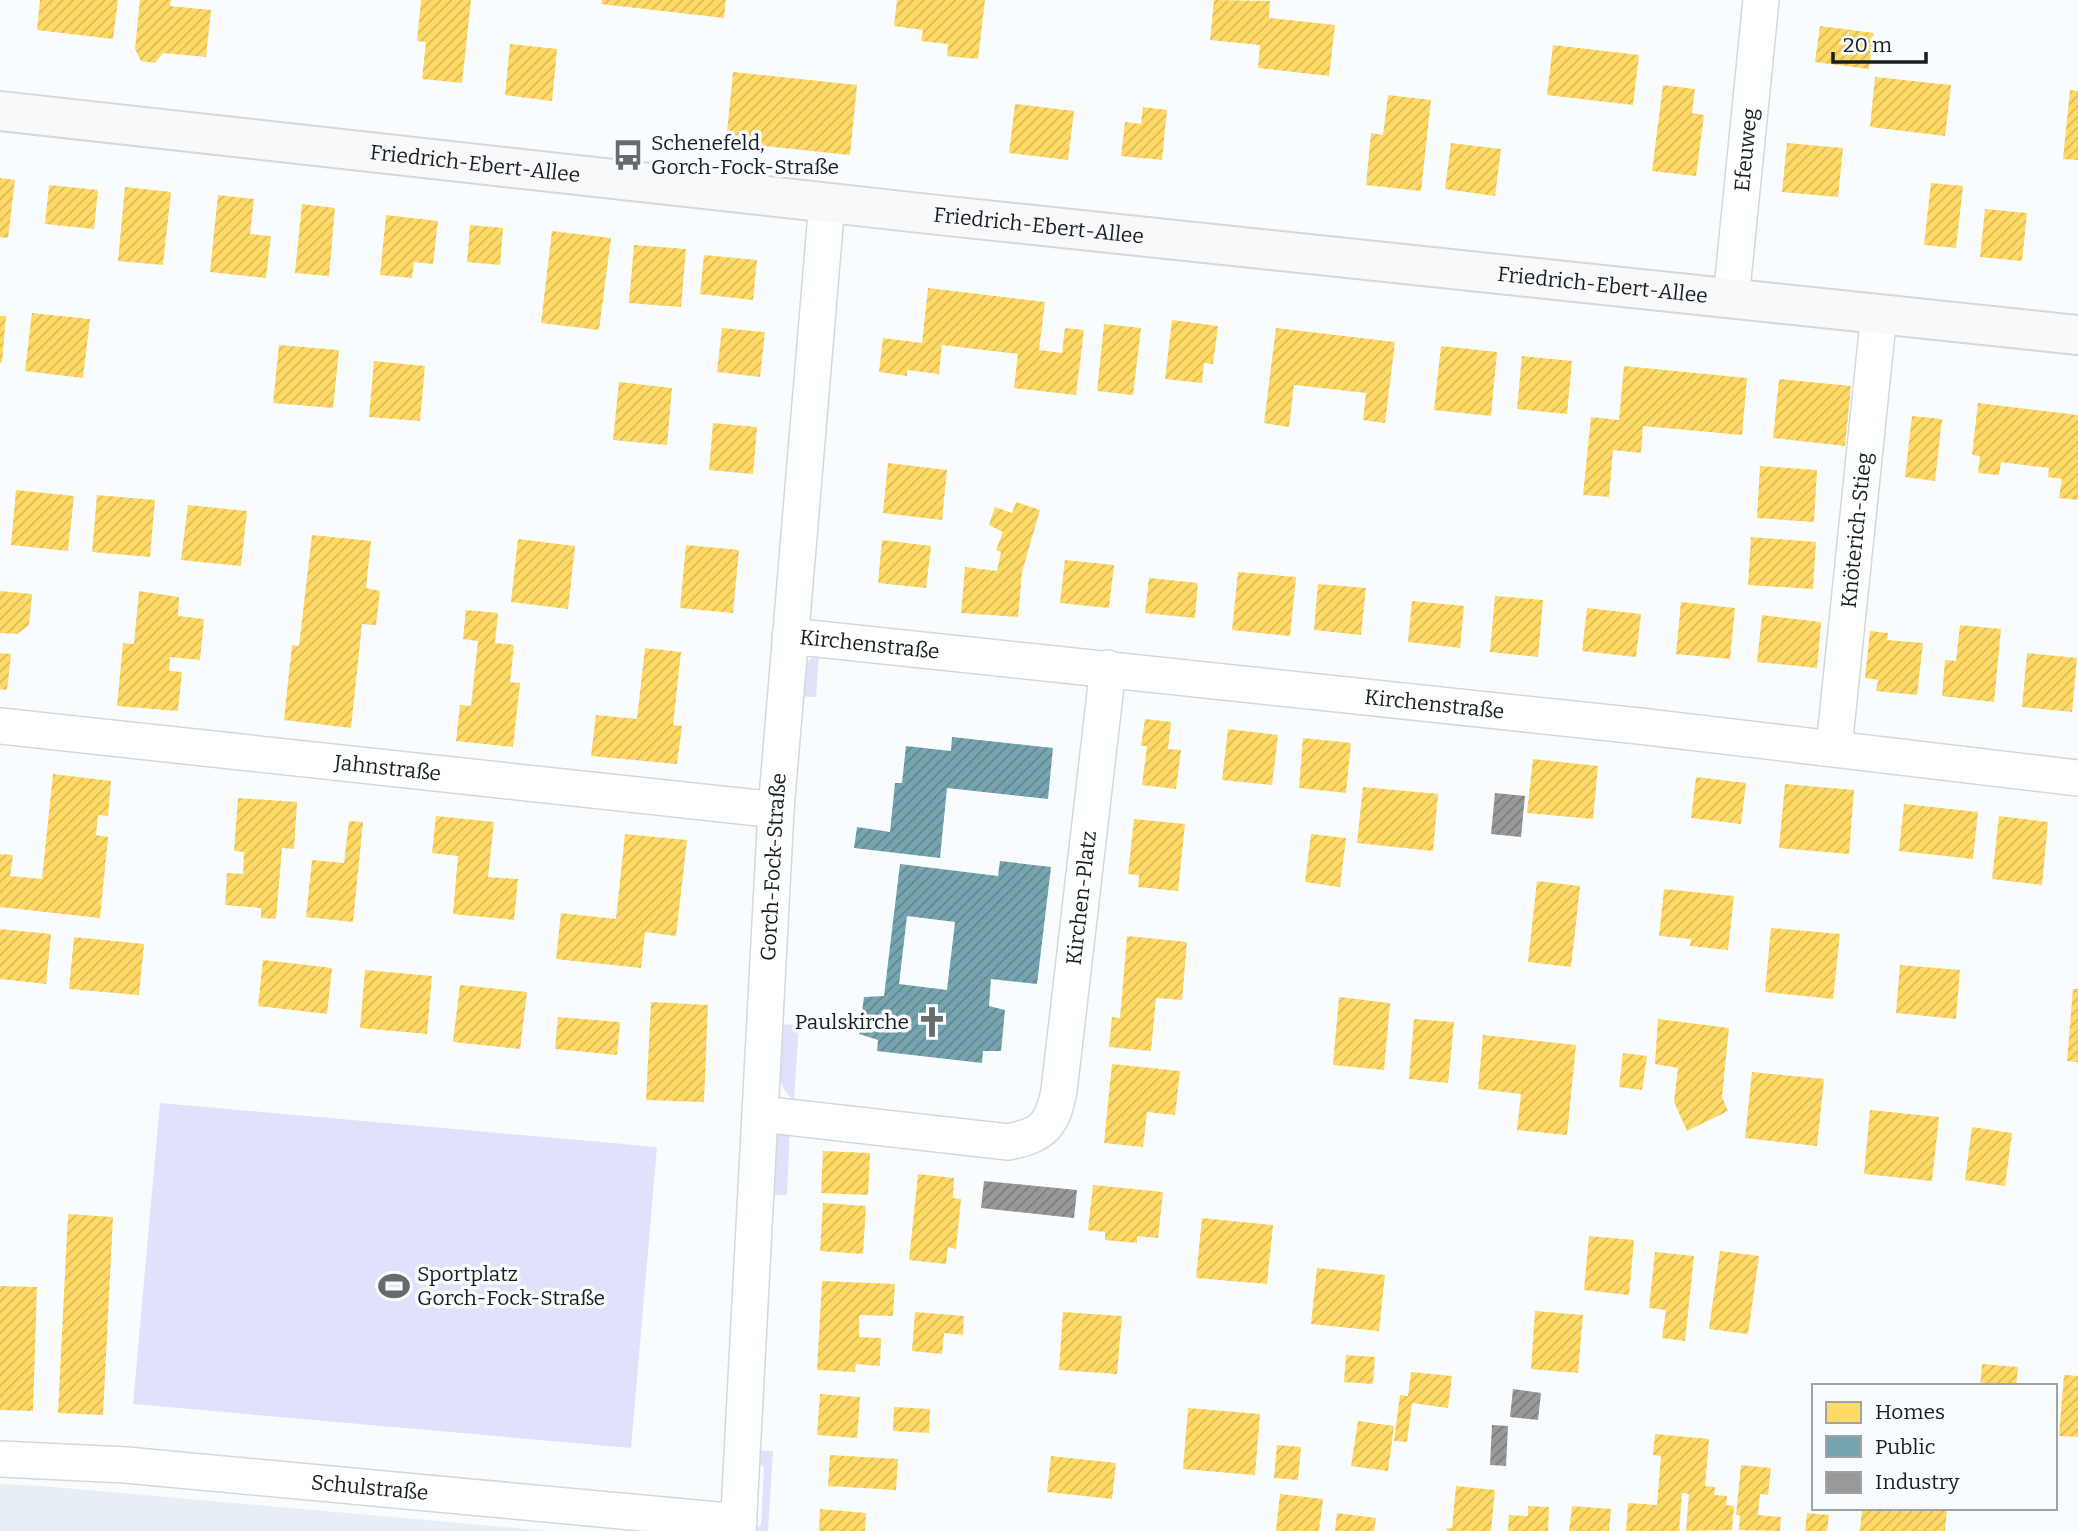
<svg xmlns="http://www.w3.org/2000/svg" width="2078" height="1531" font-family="Bitter,serif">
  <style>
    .built { fill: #e8eff4 }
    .green { fill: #dfe2fa }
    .homes { fill: url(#homes-hatch) }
    .public { fill: url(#public-hatch); fill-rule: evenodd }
    .industry { fill: url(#industry-hatch) }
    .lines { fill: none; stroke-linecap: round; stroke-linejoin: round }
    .street-casing { stroke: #d5d8da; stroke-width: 38 }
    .secondary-casing { stroke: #d5d8da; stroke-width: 42 }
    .street { stroke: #feffff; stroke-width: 35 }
    .secondary { stroke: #f8f9fb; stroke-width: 38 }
    .labels { text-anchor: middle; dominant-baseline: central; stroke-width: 7; stroke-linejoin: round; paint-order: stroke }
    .poi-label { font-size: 21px; fill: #191d20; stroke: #f8fcff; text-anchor: start }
    .street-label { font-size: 21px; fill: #191d20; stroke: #f8fcff }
  </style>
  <defs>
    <pattern id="homes-hatch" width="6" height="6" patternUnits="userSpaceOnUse" patternTransform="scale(1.75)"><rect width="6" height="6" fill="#ffd966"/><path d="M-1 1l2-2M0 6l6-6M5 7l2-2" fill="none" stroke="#daba58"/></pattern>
    <pattern id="public-hatch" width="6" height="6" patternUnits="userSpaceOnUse" patternTransform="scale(1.75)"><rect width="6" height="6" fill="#76a5af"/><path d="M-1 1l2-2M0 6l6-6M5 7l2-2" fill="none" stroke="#60868e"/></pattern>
    <pattern id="industry-hatch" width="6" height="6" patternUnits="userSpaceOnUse" patternTransform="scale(1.75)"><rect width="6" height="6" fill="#999"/><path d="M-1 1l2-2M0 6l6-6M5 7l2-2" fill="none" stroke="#7c7c7c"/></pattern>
  </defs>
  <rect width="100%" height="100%" fill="#f9fcfe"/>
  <path class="built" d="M0 1484 43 1486 550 1531H0Z"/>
  <path class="green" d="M819 653 816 697 792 696C798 678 801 663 819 653Z
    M777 1024 799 1025 794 1100C771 1082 777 1051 777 1024Z
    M160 1103 657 1147 631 1448 133 1404Z
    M790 1128 787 1195H769L774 1138 778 1133Z
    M755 1450 773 1451 768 1531H751L761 1525 764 1467 755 1461Z"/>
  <path class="homes" d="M40 0H118L113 39 37 30Z
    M140 0H171L170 6 211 10 206 57 163 53 155 63 141 61 135 49Z
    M421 0H471L462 83 422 79 426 42 417 41Z
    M602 0H726L724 18 601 4Z
    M897 0H985L978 59 947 56 948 44 921 41 923 30 894 26Z
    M1214 0 1270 1 1269 18 1335 25 1329 76 1258 68 1260 45 1210 40Z
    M1820 26 1874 33 1869 69 1815 62Z
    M510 44 557 49 552 101 505 95Z
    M1553 45 1639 55 1633 105 1547 95Z
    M733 72 857 85 850 155 726 142Z
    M1875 77 1951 85 1945 136 1870 127Z
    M1663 85 1695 89 1692 113 1704 115 1696 176 1652 171Z
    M2070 90 2078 91V160L2063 159Z
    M1388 95 1431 100 1421 191 1366 185 1371 133 1383 135Z
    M1015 104 1074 111 1068 160 1009 153Z
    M1143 107 1167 110 1162 160 1121 156 1125 122 1141 124Z
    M1451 143 1501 149 1495 196 1445 189Z
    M1787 143 1843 148 1838 197 1782 192Z
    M0 178 15 180 8 238 0 237Z
    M1931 183 1963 186 1956 248 1924 245Z
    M49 185 98 190 94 229 45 224Z
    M125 187 171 192 163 265 118 261Z
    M218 195 254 199 250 234 271 236 266 278 210 272Z
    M302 204 335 208 329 276 295 273Z
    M1985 209 2027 213 2022 261 1980 257Z
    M386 215 438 221 433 264 414 262 412 278 380 275Z
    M470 225 503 228 500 265 467 262Z
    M552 231 611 238 599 330 541 323Z
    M634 245 686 249 681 307 629 303Z
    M704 255 757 260 753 300 700 294Z
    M928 288 1045 302 1039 350 1062 353 1065 328 1084 330 1076 395 1014 388 1018 354 942 345 939 374 907 370V376L879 372 883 338 922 343Z
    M32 313 90 319 83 378 25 371Z
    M0 316H6L2 363H0Z
    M1172 320 1218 326 1213 364 1204 363 1202 383 1165 379Z
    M1104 324 1141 328 1133 395 1097 391Z
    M722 328 765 332 760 377 717 372Z
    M1276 328 1395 342 1385 423 1363 420 1366 393 1294 385 1289 427 1264 423Z
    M279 345 339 350 333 408 273 403Z
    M1441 346 1497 352 1491 416 1434 410Z
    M1522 356 1572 361 1567 414 1517 409Z
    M374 361 425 366 420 421 369 417Z
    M1624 366 1747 378 1742 435 1643 426 1641 453 1613 450 1609 497 1583 495 1591 417 1619 420Z
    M1779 379 1851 386 1845 446 1773 438Z
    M619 382 672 388 667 445 613 440Z
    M1978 403 2078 415V500L2059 498 2062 479 2048 477 2049 468 2001 462 1999 475 1978 473 1980 456 1972 455Z
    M1912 416 1942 419 1935 481 1905 477Z
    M713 423 757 427 753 474 709 470Z
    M888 463 947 470 942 520 883 513Z
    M1760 466 1817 470 1814 522 1757 518Z
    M16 490 74 496 68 551 11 545Z
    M97 495 155 500 150 557 92 552Z
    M1016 502 1040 510 1022 572 1018 617 961 613 965 567 997 571 1001 552 996 550 1003 532 989 525 995 507 1012 513Z
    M188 505 247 511 241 566 181 560Z
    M312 535 371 541 366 588 380 591 376 625 362 624 351 728 284 720 292 645 299 646Z
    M1751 537 1816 542 1813 589 1748 585Z
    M518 539 575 546 568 609 511 602Z
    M882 540 931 546 926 588 878 583Z
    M686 545 739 550 733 613 680 608Z
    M1065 560 1114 565 1109 608 1060 603Z
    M1238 572 1296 577 1290 636 1232 630Z
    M1149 578 1198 583 1195 618 1145 613Z
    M1318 584 1366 588 1361 635 1314 630Z
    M0 591 32 594 29 625 17 634 0 633Z
    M139 591 179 597 178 616 204 619 200 660 170 657 169 671 182 672 178 711 117 706 123 643 134 644Z
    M1495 596 1543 600 1538 657 1490 652Z
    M1412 601 1464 606 1460 648 1408 642Z
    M1681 602 1735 608 1730 659 1676 654Z
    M1587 608 1641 614 1636 657 1582 651Z
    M466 610 498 613 495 643 514 645 510 682 520 683 513 747 456 741 460 705 471 706 478 641 463 639Z
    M1762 615 1821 622 1817 668 1757 662Z
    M1960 625 2001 629 1994 702 1942 696 1945 660 1956 661Z
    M1870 631 1888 633 1887 640 1923 643 1917 695 1876 691 1878 680 1865 678Z
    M645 648 681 652 673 725 682 726 677 764 591 756 596 715 637 719Z
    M0 653 11 654 7 690 0 689Z
    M2027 653 2077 658 2072 712 2022 707Z
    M1145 719 1171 722 1168 749 1181 750 1176 789 1142 785 1147 746H1141Z
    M1228 729 1278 735 1272 785 1222 780Z
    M1303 738 1351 743 1346 793 1299 788Z
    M1533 759 1598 766 1593 819 1527 813Z
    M53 774 111 781 108 816 98 815 96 835 108 837 100 918 0 907V854L13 855 10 876 42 879Z
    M1696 777 1746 783 1741 824 1691 818Z
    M1785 784 1854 790 1849 854 1779 848Z
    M1363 787 1438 794 1433 851 1357 843Z
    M238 798 297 802 294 849 282 848 276 919 261 918V908L225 905 227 873 243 874 244 852 234 851Z
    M1904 804 1978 812 1973 859 1899 851Z
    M436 816 494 822 488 877 518 879 514 920 453 914 458 856 432 853Z
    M1999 816 2048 822 2042 885 1992 879Z
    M1134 819 1185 824 1178 891 1138 887 1139 875 1128 874Z
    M349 821 363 822 353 922 306 917 312 860 344 863Z
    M625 834 687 840 676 936 645 932 641 968 556 959 561 913 616 919Z
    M1311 834 1346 838 1340 887 1305 882Z
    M1537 881 1580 886 1571 967 1528 962Z
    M1664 889 1734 896 1728 950 1690 946 1691 939 1659 936Z
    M1771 928 1840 934 1833 999 1765 992Z
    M0 929 51 934 46 984 0 979Z
    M1127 936 1187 942 1182 1000 1156 998 1151 1051 1109 1047 1112 1017 1120 1018Z
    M74 937 144 944 139 995 69 989Z
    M263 960 332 968 327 1014 258 1006Z
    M1900 965 1960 970 1956 1019 1896 1013Z
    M365 970 432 976 427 1034 360 1028Z
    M460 985 527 992 520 1049 453 1042Z
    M2073 989H2078V1062L2067 1061Z
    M1339 997 1390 1003 1384 1070 1333 1065Z
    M651 1002 708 1005 704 1102 646 1100Z
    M558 1017 620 1022 617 1055 555 1049Z
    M1414 1019 1454 1022 1448 1083 1409 1079Z
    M1658 1019 1729 1028 1722 1097 1728 1111 1687 1131 1674 1102 1678 1068 1655 1064Z
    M1483 1035 1576 1045 1567 1135 1517 1130 1521 1094 1478 1089Z
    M1623 1053 1647 1056 1642 1090 1619 1087Z
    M1112 1064 1180 1071 1175 1115 1147 1112 1143 1147 1104 1143Z
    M1752 1072 1824 1079 1817 1146 1745 1138Z
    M1870 1110 1939 1117 1932 1181 1864 1174Z
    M1972 1127 2012 1133 2005 1186 1965 1180Z
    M823 1151 870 1153 868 1195 821 1193Z
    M918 1174 954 1178 953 1198 961 1199 956 1249 948 1247 946 1264 909 1260Z
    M1093 1185 1163 1192 1158 1238 1137 1236V1243L1105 1240V1232L1088 1230Z
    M823 1203 866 1206 863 1254 820 1251Z
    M68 1214 113 1217 103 1415 58 1413Z
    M1202 1218 1273 1225 1267 1284 1196 1278Z
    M1589 1236 1634 1240 1629 1295 1584 1290Z
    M1720 1251 1759 1256 1748 1334 1709 1329Z
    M1655 1252 1694 1256 1685 1341 1662 1338 1666 1310 1649 1308Z
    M1317 1268 1385 1275 1379 1331 1311 1324Z
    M822 1281 895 1284 893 1316 859 1315V1337L881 1338 880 1366 856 1364 855 1372 817 1370Z
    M0 1286 37 1287 33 1411 0 1410Z
    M1535 1311 1583 1315 1578 1373 1531 1369Z
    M915 1312 964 1316 963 1335 944 1333 942 1354 912 1351Z
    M1063 1312 1122 1316 1117 1374 1059 1370Z
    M1346 1355 1375 1357 1373 1384 1344 1382Z
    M1982 1364 2018 1367 2016 1386H1980Z
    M1411 1372 1452 1376 1448 1408 1412 1403 1407 1442 1394 1441 1400 1395 1408 1396Z
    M2064 1375 2078 1376V1437L2059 1436Z
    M820 1394 860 1397 857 1438 817 1435Z
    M894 1407 930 1409 929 1433 893 1431Z
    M1188 1408 1260 1414 1255 1475 1183 1469Z
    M1358 1421 1394 1426 1388 1471 1351 1466Z
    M1655 1434 1709 1439 1705 1486 1715 1487 1714 1495 1727 1496 1726 1505 1734 1506 1732 1530 1686 1531 1689 1494 1682 1493 1679 1531H1626L1628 1503 1657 1505 1661 1456 1653 1455Z
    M1277 1445 1301 1447 1298 1480 1274 1478Z
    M830 1455 898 1459 896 1490 828 1486Z
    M1051 1456 1116 1463 1112 1499 1047 1492Z
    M1741 1465 1771 1468 1768 1495 1760 1494 1758 1515 1781 1517 1780 1531 1739 1530 1740 1515H1736Z
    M1456 1486 1495 1490 1491 1531H1447V1528H1452Z
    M1280 1494 1323 1499 1319 1531H1276Z
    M1528 1506 1549 1507 1548 1531H1508L1509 1515 1528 1516Z
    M1572 1506 1611 1509 1609 1531H1569Z
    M1862 1508H1947L1945 1531H1860Z
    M820 1509 866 1513 865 1531H819Z
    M1337 1513 1376 1518 1374 1531H1335Z
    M1807 1513 1829 1515 1827 1531H1805Z"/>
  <path class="public" d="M952 737 1053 748 1048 799 947 788 940 858 854 848 857 827 890 832 895 783H902L906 746 951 751Z
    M1000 861 1051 867 1037 984 991 979 989 1006 1005 1010 1001 1051H983L982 1063 877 1051 878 1040 859 1034 864 997 884 996 900 864 998 876ZM907 916 955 922 947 990 899 984Z"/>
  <path class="industry" d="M1495 793 1525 796 1521 837 1491 834Z
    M984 1181 1077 1190 1074 1218 981 1208Z
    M1513 1389 1541 1393 1538 1420 1510 1417Z
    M1492 1425 1508 1426 1506 1466 1490 1465Z"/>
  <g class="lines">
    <defs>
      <g id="street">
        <path id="s1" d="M1731 299 1761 0"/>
        <path id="s2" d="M790 636 1639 726 2078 778"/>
        <path id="s3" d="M0 726 776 810"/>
        <path id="s4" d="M1834 748 1879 313"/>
        <path id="s5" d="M760 1114 1008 1142C1043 1135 1052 1126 1059 1091L1108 668"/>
        <path id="s6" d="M0 1459 126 1465 739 1522"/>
        <path id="s7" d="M738 1531 776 810 827 202"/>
      </g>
      <g id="secondary">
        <path id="s8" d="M0 111 929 214 2078 335"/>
      </g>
    </defs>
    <use href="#street" class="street-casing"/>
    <use href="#secondary" class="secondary-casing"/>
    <use href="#street" class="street"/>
    <use href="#secondary" class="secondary"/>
  </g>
  <defs>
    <symbol id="bus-bare" viewBox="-9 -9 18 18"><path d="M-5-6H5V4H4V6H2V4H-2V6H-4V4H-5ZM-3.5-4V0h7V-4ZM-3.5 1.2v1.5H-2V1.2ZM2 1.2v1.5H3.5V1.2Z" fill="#676b6e" stroke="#f8fcff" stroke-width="2.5" paint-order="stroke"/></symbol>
    <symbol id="church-bare" viewBox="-9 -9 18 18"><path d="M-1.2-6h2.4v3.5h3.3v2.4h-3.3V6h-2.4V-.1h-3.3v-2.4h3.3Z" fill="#676b6e" stroke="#f8fcff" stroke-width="2.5" paint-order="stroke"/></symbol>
    <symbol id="stadium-bare" viewBox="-9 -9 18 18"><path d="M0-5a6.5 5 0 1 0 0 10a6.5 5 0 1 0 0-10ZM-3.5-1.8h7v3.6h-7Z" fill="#676b6e" stroke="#f8fcff" stroke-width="2.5" paint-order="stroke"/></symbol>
  </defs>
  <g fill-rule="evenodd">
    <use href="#bus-bare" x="606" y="133" width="44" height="44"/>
    <use href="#church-bare" x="910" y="1000" width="44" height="44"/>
    <use href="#stadium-bare" x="372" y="1264" width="44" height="44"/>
  </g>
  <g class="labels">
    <g class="poi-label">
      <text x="651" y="143">Schenefeld,<tspan x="651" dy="24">Gorch-Fock-Straße</tspan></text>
      <text x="909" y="1022" text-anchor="end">Paulskirche</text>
      <text x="417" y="1274">Sportplatz<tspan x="417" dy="24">Gorch-Fock-Straße</tspan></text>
    </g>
    <g class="street-label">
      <text stroke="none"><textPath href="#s1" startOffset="150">Efeuweg</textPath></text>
      <text stroke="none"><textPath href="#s8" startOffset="478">Friedrich-Ebert-Allee</textPath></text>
      <text stroke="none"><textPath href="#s8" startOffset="1045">Friedrich-Ebert-Allee</textPath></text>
      <text stroke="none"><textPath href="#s8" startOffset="1612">Friedrich-Ebert-Allee</textPath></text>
      <text stroke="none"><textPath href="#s4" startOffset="219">Knöterich-Stieg</textPath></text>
      <text stroke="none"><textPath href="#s2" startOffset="80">Kirchenstraße</textPath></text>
      <text stroke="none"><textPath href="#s2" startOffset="648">Kirchenstraße</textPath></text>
      <text stroke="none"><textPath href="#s3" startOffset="390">Jahnstraße</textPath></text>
      <text stroke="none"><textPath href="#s7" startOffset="665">Gorch-Fock-Straße</textPath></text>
      <text stroke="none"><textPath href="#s5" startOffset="523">Kirchen-Platz</textPath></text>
      <text stroke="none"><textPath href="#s6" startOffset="371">Schulstraße</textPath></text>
    </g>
  </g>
  <rect x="1812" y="1384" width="245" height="126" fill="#f8fcff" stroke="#9fa3a6" stroke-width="2"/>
  <rect x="1826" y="1402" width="35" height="21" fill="#ffd966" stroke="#9fa3a6" stroke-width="2"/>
  <text x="1875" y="1419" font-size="21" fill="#191d20">Homes</text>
  <rect x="1826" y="1436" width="35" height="21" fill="#76a5af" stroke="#9fa3a6" stroke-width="2"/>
  <text x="1875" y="1454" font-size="21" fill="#191d20">Public</text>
  <rect x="1826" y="1472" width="35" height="21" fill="#999999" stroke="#9fa3a6" stroke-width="2"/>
  <text x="1875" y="1489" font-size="21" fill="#191d20">Industry</text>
  <path d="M1833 52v10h93v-10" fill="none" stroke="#191d20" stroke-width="3.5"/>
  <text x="1843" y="52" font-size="21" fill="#191d20" stroke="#f8fcff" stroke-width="5" paint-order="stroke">20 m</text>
</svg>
